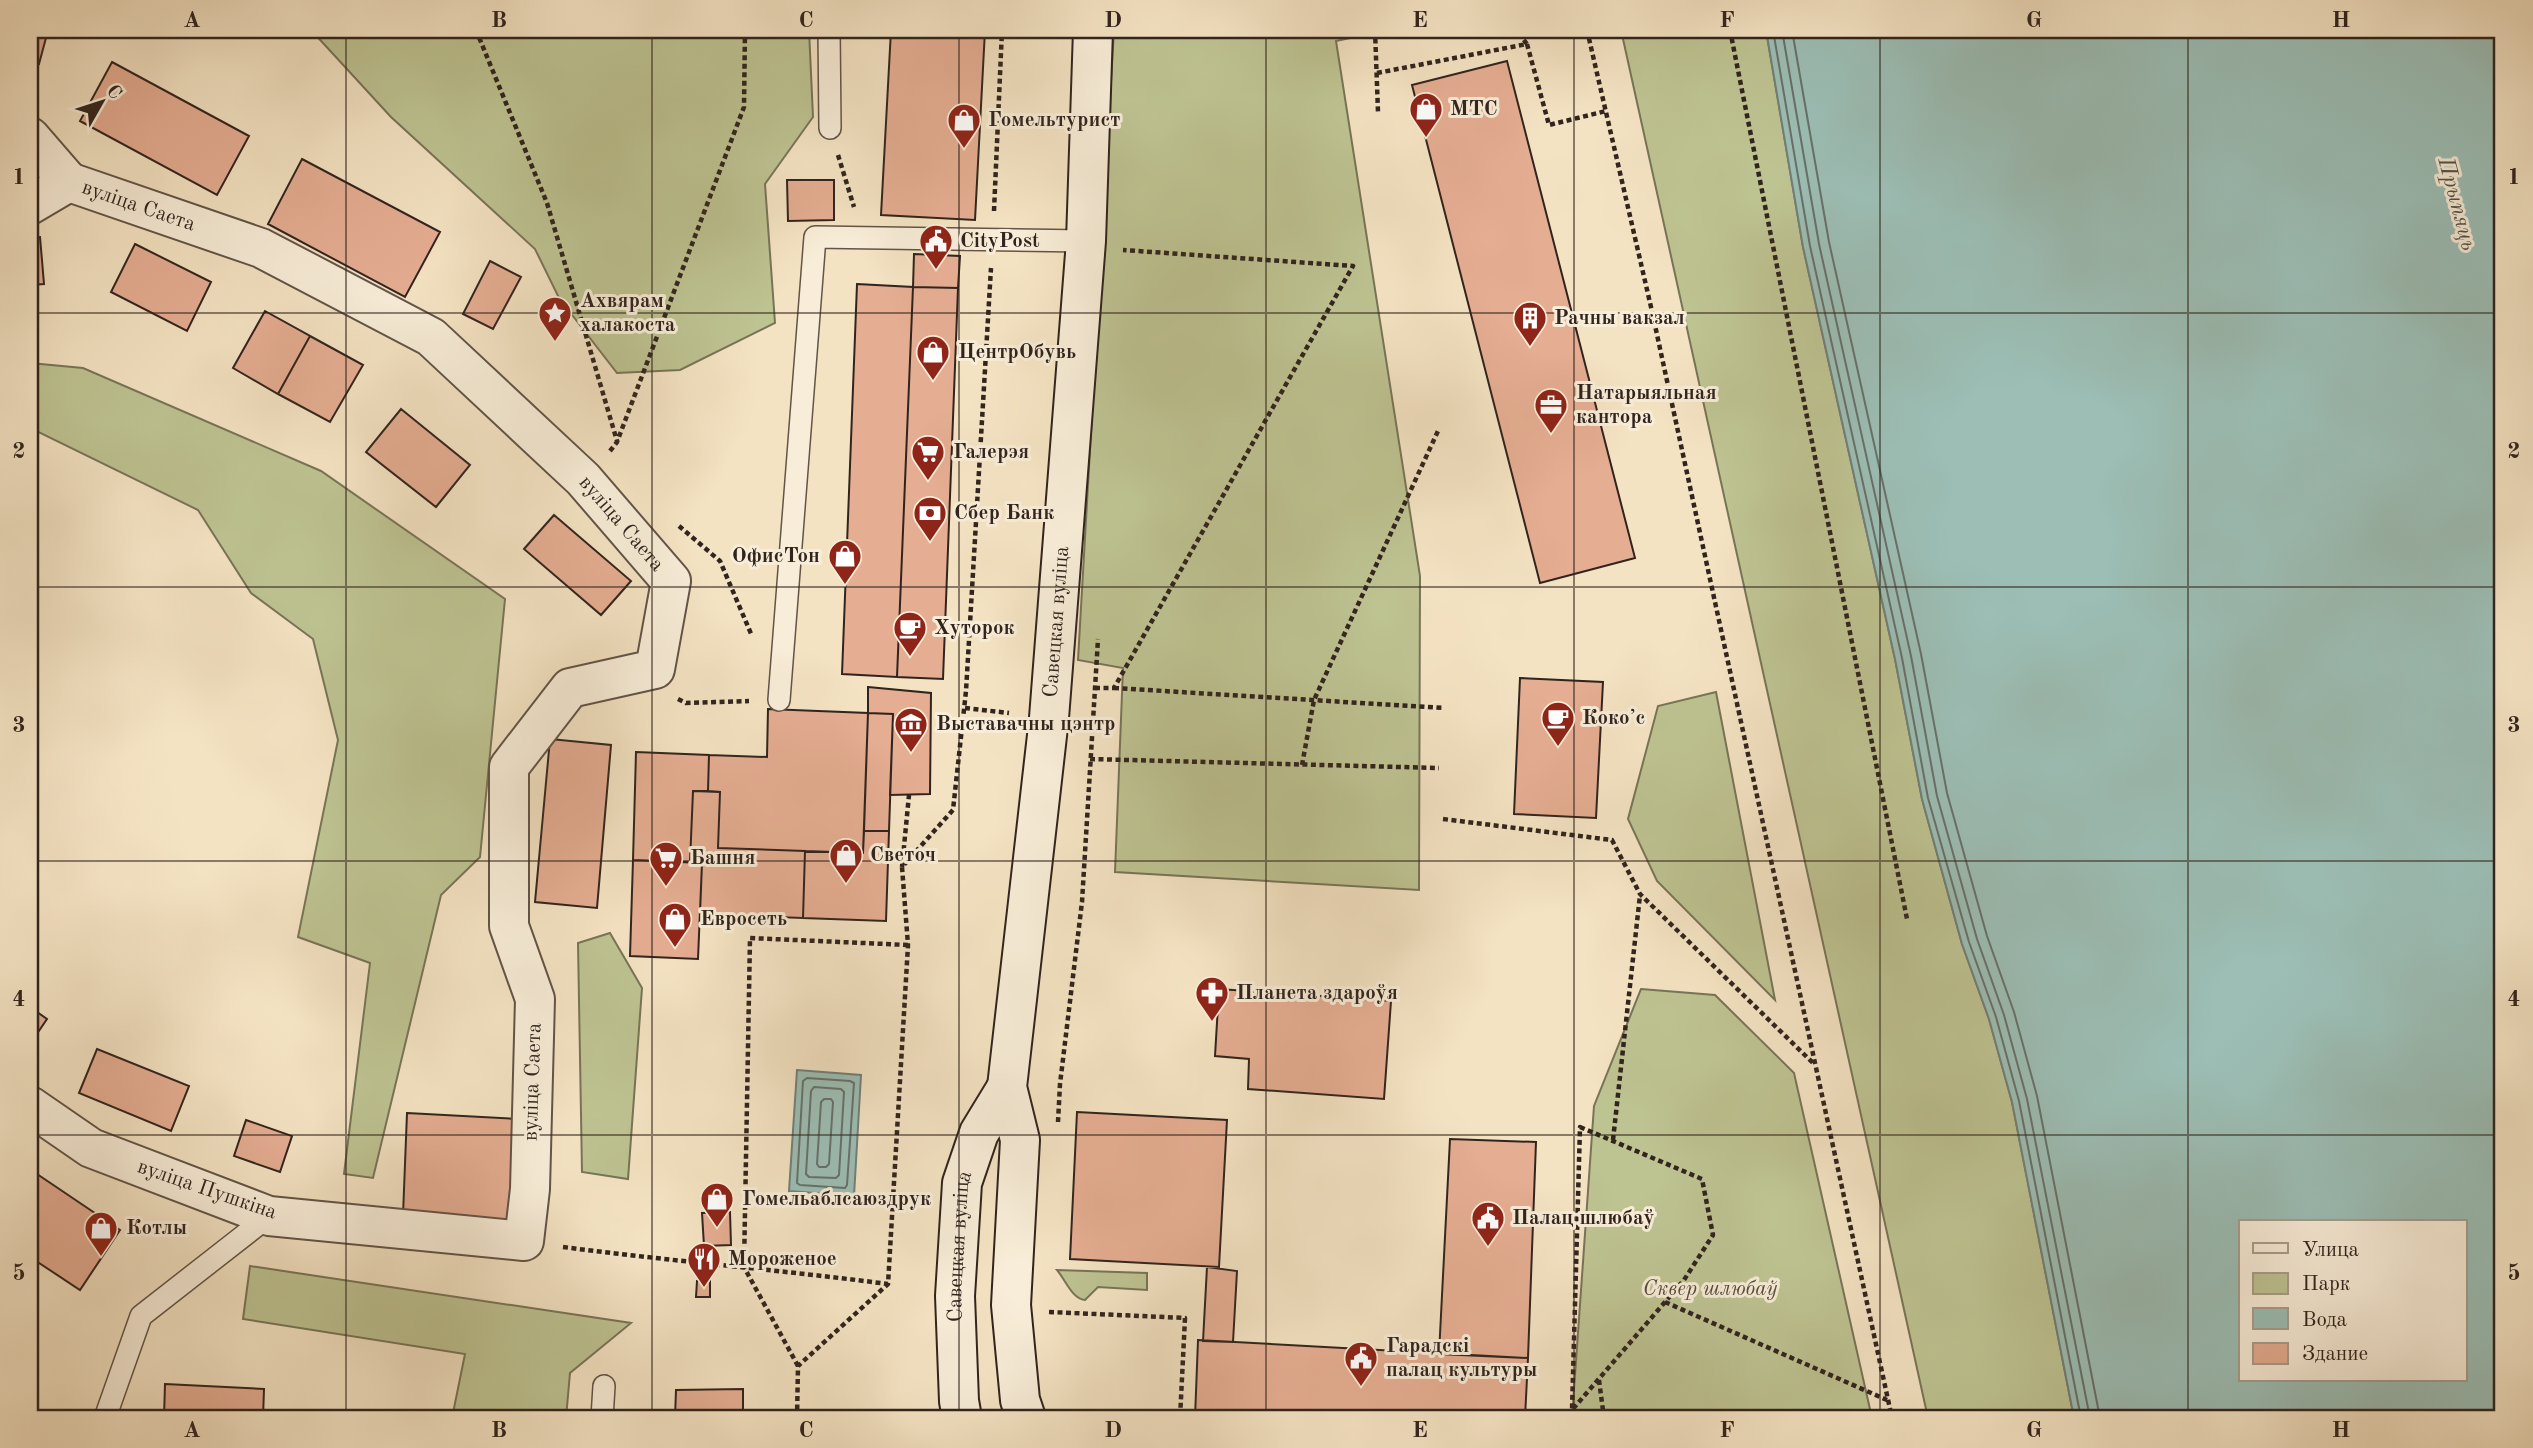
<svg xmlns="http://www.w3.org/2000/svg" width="2533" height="1448" font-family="'Old Standard TT',serif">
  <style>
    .green { fill: #bec392; stroke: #787458; stroke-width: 2 }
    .water { fill: #9cbeb5; stroke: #718079; stroke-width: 2; fill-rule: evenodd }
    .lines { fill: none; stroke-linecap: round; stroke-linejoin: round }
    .shore { stroke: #66716a; stroke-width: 2 }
    .building { fill: #e5ad92; stroke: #31241e; stroke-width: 2 }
    .service-casing { stroke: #625447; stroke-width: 24 }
    .minor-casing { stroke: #625447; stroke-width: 42 }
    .secondary-casing { stroke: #31241e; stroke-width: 42 }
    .path { stroke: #31241e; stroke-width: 4.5; stroke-dasharray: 5 3.5; stroke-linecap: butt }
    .service { stroke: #f8edd8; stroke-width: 21 }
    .minor { stroke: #f8edd8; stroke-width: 38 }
    .secondary { stroke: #f8edd8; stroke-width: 38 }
    .grid { fill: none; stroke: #31241e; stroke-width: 2; stroke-opacity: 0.55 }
    .labels { text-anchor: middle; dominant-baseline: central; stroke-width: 6; stroke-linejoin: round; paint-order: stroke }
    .poi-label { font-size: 21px; font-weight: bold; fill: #31241e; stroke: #f8edd8; text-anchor: start }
    .street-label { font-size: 21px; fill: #31241e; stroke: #f8edd8 }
    .park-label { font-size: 21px; font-style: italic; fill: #544c3b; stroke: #f8edd8 }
    .water-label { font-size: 23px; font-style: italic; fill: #51524b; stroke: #f8edd8 }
    .neatline { fill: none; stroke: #31241e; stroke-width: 2.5 }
    .grid-label { font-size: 23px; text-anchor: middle; font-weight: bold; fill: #31241e }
  </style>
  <rect width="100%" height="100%" fill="#f4e3c3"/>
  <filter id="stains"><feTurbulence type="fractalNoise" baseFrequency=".00286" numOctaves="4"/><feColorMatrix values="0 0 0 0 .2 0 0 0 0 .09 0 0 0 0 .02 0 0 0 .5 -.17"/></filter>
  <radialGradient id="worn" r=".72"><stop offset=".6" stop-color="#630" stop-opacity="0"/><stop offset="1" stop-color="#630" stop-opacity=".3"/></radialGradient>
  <path class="green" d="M311 30H809L813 117 765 184 775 323 680 370 617 373 559 298 535 249 391 117Z
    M1114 30H1388L1336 41 1420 576 1419 890 1115 872 1123 668 1078 660Z
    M1621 30H1766L1803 247 1895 659 1922 799 1962 944 1989 1019 2012 1102 2074 1418H1928Z
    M30 363 83 368 321 471 505 599 480 857 441 895 373 1178 344 1174 370 963 298 937 338 740 313 639 251 593 198 510 30 428Z
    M1716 692 1775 1000 1657 881 1628 819 1658 706Z
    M610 933 642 988 628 1179 582 1172 578 943Z
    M1641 989 1715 995 1794 1073 1872 1418H1572L1594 1106Z
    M250 1266 631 1323 570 1373 566 1418H452L465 1354 243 1319Z
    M1057 1270 1147 1273V1290L1098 1287 1085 1300C1072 1299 1065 1279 1057 1270Z"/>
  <path class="water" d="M1766 30H2503V1418H2074L2012 1102 1989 1019 1962 944 1922 799 1895 659 1803 247ZM2241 1222H2465V1380H2241Z
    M797 1070 861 1075 854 1196 789 1191Z"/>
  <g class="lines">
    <path class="shore" d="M1773 30 1810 246 1902 658 1928 798 1969 942 1996 1017 2019 1101 2081 1418
      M1782 30 1819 244 1911 656 1937 796 1977 939 2004 1015 2027 1099 2090 1418
      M1792 30 1829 242 1921 654 1947 793 1987 936 2014 1012 2037 1096 2100 1418
      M807 1078 850 1081 854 1083 847 1185 845 1188 800 1185 797 1183 803 1081Z
      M814 1087 841 1089 844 1092 839 1175 836 1178 809 1177 806 1174 811 1091Z
      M824 1099H831L833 1102 829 1164 826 1167H819L817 1164 821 1102Z"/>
  </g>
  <path class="building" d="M30 30 47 34 39 64 30 61Z
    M891 30H985L975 220 881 215Z
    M1507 61 1635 558 1540 583 1412 85Z
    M112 62 249 136 217 195 80 121Z
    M302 159 440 232 405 297 268 224Z
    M787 180H834V220L788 221Z
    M40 237 44 284 30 285V238Z
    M135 244 211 282 187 331 111 292Z
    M914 254 960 256 958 288 913 287Z
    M490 261 521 277 493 329 463 314Z
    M857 284 913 287 897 677 842 674Z
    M913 287 958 288 943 679 897 677Z
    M265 311 310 336 278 394 233 368Z
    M310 336 363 365 330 422 278 394Z
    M401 409 470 465 436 507 366 452Z
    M554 515 631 581 601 615 524 549Z
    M1520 678 1603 682 1596 818 1514 814Z
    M868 687 931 693 930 794 890 795 893 714 868 713Z
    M768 709 868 713 863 853 718 848 720 792 708 791 709 755 767 757Z
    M868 713 893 714 889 831H864Z
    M550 739 611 745 597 908 535 902Z
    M636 752 709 755 708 791H693L690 862 633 860Z
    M693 791 720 792 718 848 805 851 803 918 700 914 702 863 690 862Z
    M864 831H889L886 921 803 918 805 851 863 853Z
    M633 860 702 863 698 959 630 956Z
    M1219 989 1391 1001 1384 1099 1248 1089 1249 1059 1215 1056Z
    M30 1007 47 1019 30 1044Z
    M97 1049 189 1086 171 1131 79 1093Z
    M1077 1112 1227 1120 1219 1267 1070 1259Z
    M407 1113 519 1119 514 1220 403 1215Z
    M246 1120 292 1136 280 1172 234 1156Z
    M1450 1139 1536 1142 1528 1358 1439 1354Z
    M37 1174 120 1230 80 1290 30 1257V1184Z
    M730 1212 731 1245 704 1246 702 1213Z
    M1207 1267 1237 1271 1233 1342 1203 1341Z
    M710 1280V1297H696L697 1281Z
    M1198 1340 1528 1358 1525 1418H1195Z
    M165 1384 264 1389 263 1418H164Z
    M743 1389V1418H675L676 1390Z"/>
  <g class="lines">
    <defs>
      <path id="service" d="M829 30 830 128
        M779 700 815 237 1086 241
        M105 1418 141 1316 269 1216
        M602 1418 604 1386"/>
      <g id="minor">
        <path d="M30 137 69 182"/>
        <path id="s1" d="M30 205 69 182 261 248 431 337 583 479 671 581 655 669 570 688 509 767V926L535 999 530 1189 524 1241 269 1216 91 1148 30 1106"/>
      </g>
      <g id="secondary">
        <path id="s2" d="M962 1418 959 1401 955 1296 962 1183 979 1133 1007 1087"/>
        <path id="s3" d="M1026 1418 1020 1400 1011 1305 1020 1140 1007 1087 1049 718 1086 241 1093 30"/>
      </g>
    </defs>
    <use href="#service" class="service-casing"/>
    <use href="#minor" class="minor-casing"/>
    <use href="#secondary" class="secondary-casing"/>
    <path class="path" d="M476 30 547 203 617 441
      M1375 30 1378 112
      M1587 30 1651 307 1892 1418
      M1730 30 1907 919
      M1527 44 1549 125 1606 111
      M1377 73 1527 44 1516 30
      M838 155 854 207
      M994 211 1002 30
      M610 451 617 442 744 107 745 30
      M679 526 720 561 752 636
      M1095 688H1114L1353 266 1123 250
      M1114 688 1444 708
      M678 699 686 703 749 701
      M965 708 1009 713
      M1090 759 1439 768
      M1302 765 1314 700 1438 431
      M1443 819 1612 840 1640 894 1814 1064
      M902 867 909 795
      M1058 1122 1060 1084 1082 902 1098 639
      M1580 1127 1702 1179 1713 1235 1684 1280 1572 1410Z
      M1613 1140 1640 895
      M563 1247C671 1261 780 1270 888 1284
      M1665 1302 1887 1400
      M1049 1312 1185 1318 1180 1418
      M798 1366 744 1267 750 938 908 945
      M1599 1380 1604 1418
      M797 1418 798 1366 888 1284 908 945 902 867 953 810 966 691 991 268"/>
    <use href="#service" class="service"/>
    <use href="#minor" class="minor"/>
    <use href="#secondary" class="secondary"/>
  </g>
  <path class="grid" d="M346 30V1418M652 30V1418M959 30V1418M1266 30V1418M1574 30V1418M1880 30V1418M2188 30V1418M30 313H2503M30 587H2503M30 861H2503M30 1135H2503"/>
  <defs>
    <symbol id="shop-pin" viewBox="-11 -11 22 30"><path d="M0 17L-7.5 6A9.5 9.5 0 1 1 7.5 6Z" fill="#8f2418" stroke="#f8edd8"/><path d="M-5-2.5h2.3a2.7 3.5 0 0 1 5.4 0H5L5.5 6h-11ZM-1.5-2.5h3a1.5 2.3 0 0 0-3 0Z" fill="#fff"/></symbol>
    <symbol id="civic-pin" viewBox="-11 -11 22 30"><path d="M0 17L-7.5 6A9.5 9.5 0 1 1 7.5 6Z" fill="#8f2418" stroke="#f8edd8"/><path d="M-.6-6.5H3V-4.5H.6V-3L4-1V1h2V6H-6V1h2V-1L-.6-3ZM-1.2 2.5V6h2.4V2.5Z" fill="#fff"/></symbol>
    <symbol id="sight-pin" viewBox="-11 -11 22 30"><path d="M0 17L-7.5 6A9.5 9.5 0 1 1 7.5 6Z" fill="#8f2418" stroke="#f8edd8"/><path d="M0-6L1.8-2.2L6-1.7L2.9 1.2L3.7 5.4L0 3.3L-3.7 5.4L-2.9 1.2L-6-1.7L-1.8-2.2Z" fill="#fff"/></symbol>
    <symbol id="building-pin" viewBox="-11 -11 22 30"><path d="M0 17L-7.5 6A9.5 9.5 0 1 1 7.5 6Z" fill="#8f2418" stroke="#f8edd8"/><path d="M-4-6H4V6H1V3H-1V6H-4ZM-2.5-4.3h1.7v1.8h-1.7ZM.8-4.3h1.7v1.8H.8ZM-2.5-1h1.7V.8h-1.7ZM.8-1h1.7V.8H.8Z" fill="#fff"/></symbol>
    <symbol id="office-pin" viewBox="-11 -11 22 30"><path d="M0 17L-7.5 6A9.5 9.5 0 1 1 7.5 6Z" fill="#8f2418" stroke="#f8edd8"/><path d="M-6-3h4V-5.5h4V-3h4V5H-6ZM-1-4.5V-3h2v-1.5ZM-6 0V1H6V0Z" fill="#fff"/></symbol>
    <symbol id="supermarket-pin" viewBox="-11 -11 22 30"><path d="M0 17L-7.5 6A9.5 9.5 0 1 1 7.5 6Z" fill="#8f2418" stroke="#f8edd8"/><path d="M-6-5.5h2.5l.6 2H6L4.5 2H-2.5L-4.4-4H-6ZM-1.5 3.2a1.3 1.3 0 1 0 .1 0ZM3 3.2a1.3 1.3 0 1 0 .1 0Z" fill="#fff"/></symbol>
    <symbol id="bank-pin" viewBox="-11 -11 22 30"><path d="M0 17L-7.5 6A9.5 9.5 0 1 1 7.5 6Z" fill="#8f2418" stroke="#f8edd8"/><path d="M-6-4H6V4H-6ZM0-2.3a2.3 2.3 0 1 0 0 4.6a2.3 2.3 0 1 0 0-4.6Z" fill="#fff"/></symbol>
    <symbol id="cafe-pin" viewBox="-11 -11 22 30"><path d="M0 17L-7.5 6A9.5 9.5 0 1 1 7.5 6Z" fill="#8f2418" stroke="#f8edd8"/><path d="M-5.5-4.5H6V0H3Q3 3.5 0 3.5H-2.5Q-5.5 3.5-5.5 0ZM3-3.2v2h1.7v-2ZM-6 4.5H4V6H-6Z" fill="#fff"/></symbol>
    <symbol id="museum-pin" viewBox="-11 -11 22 30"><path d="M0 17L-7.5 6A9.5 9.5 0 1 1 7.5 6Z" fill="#8f2418" stroke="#f8edd8"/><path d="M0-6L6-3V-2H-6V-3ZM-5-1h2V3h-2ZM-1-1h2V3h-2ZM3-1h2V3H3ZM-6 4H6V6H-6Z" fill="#fff"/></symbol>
    <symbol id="pharmacy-pin" viewBox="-11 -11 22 30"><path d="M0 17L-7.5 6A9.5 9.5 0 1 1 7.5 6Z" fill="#8f2418" stroke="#f8edd8"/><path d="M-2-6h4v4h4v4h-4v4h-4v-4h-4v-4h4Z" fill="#fff"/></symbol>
    <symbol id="restaurant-pin" viewBox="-11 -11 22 30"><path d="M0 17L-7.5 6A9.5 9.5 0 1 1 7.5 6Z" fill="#8f2418" stroke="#f8edd8"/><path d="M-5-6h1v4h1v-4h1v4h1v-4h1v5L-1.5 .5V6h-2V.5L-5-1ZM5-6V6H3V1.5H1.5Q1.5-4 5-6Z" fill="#fff"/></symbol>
  </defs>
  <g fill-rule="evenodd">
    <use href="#shop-pin" x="1407" y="90" width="38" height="52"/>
    <use href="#shop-pin" x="945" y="101" width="38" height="52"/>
    <use href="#civic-pin" x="917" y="222" width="38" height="52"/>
    <use href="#sight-pin" x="536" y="294" width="38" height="52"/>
    <use href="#building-pin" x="1511" y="299" width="38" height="52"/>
    <use href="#shop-pin" x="914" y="333" width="38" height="52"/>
    <use href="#office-pin" x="1532" y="386" width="38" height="52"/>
    <use href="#supermarket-pin" x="909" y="433" width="38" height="52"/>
    <use href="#bank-pin" x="911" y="494" width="38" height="52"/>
    <use href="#shop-pin" x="826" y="537" width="38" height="52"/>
    <use href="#cafe-pin" x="891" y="609" width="38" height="52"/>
    <use href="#cafe-pin" x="1539" y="699" width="38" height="52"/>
    <use href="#museum-pin" x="892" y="705" width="38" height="52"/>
    <use href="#shop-pin" x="827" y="836" width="38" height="52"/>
    <use href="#supermarket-pin" x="647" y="839" width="38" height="52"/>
    <use href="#shop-pin" x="656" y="900" width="38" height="52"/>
    <use href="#pharmacy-pin" x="1193" y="974" width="38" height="52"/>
    <use href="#shop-pin" x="698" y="1180" width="38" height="52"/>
    <use href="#civic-pin" x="1469" y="1199" width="38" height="52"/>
    <use href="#shop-pin" x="82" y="1209" width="38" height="52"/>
    <use href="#restaurant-pin" x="685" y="1240" width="38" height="52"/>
    <use href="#civic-pin" x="1342" y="1339" width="38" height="52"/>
  </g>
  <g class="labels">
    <g class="poi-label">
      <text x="1450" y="109">МТС</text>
      <text x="988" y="120">Гомельтурист</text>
      <text x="960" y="241">CityPost</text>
      <text x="580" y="301">Ахвярам<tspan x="580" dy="24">халакоста</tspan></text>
      <text x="1554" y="318">Рачны вакзал</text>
      <text x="958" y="352">ЦентрОбувь</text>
      <text x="1576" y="393">Натарыяльная<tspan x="1576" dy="24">кантора</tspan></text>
      <text x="953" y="452">Галерэя</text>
      <text x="954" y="513">Сбер Банк</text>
      <text x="820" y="556" text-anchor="end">ОфисТон</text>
      <text x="934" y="628">Хуторок</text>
      <text x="1582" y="718">Кокоʼс</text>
      <text x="936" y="724">Выставачны цэнтр</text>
      <text x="870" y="855">Светоч</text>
      <text x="690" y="858">Башня</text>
      <text x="700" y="919">Евросеть</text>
      <text x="1236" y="993">Планета здароўя</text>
      <text x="742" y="1199">Гомельаблсаюздрук</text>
      <text x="1512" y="1218">Палац шлюбаў</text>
      <text x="126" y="1228">Котлы</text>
      <text x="728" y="1259">Мороженое</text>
      <text x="1386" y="1346">Гарадскі<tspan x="1386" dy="24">палац культуры</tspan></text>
    </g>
    <g class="street-label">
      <text stroke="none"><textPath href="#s1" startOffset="119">вуліца Саета</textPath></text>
      <text stroke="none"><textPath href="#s1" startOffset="707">вуліца Саета</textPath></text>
      <text stroke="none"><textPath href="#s3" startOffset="802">Савецкая вуліца</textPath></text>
      <text transform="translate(533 1082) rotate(-88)">вуліца Саета</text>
      <text transform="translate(207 1190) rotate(19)">вуліца Пушкіна</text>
      <text stroke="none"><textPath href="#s2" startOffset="172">Савецкая вуліца</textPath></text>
    </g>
    <g class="park-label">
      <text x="1710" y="1289">Сквер шлюбаў</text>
    </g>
    <g class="water-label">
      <text transform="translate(2457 204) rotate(75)">Прыпяць</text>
    </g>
  </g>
  <rect width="2533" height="1448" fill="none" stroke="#f4e3c3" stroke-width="77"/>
  <rect x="2239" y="1220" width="228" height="161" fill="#f8edd8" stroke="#a89d8e" stroke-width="2"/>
  <rect x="2253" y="1243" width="35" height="10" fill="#f8edd8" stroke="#a89d8e" stroke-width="2"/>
  <text x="2302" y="1256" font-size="21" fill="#31241e">Улица</text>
  <rect x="2253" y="1273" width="35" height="21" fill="#bec392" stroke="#a89d8e" stroke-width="2"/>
  <text x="2302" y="1290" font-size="21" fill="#31241e">Парк</text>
  <rect x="2253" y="1308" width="35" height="21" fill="#9cbeb5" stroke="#a89d8e" stroke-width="2"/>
  <text x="2302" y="1326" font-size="21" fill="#31241e">Вода</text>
  <rect x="2253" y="1343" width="35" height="21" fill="#e5ad92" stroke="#a89d8e" stroke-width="2"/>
  <text x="2302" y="1360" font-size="21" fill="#31241e">Здание</text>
  <g transform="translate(102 102) rotate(51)" stroke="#f8edd8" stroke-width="5" paint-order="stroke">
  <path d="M0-5L12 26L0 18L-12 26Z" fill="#31241e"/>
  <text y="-10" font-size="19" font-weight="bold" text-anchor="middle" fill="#31241e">С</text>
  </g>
  <rect x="38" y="38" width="2456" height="1372" class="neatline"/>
  <g class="grid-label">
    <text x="192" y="27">A</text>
    <text x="499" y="27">B</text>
    <text x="806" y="27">C</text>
    <text x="1113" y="27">D</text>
    <text x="1420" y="27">E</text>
    <text x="1727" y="27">F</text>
    <text x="2034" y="27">G</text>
    <text x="2341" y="27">H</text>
    <text x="19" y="184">1</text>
    <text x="2514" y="184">1</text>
    <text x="19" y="458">2</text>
    <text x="2514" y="458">2</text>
    <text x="19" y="732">3</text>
    <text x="2514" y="732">3</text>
    <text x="19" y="1006">4</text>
    <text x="2514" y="1006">4</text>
    <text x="19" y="1280">5</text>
    <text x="2514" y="1280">5</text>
    <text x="192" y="1437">A</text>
    <text x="499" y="1437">B</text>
    <text x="806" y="1437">C</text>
    <text x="1113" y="1437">D</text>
    <text x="1420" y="1437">E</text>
    <text x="1727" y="1437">F</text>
    <text x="2034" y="1437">G</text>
    <text x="2341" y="1437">H</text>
  </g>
  <rect width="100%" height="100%" filter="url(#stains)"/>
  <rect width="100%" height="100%" fill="url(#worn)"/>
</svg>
